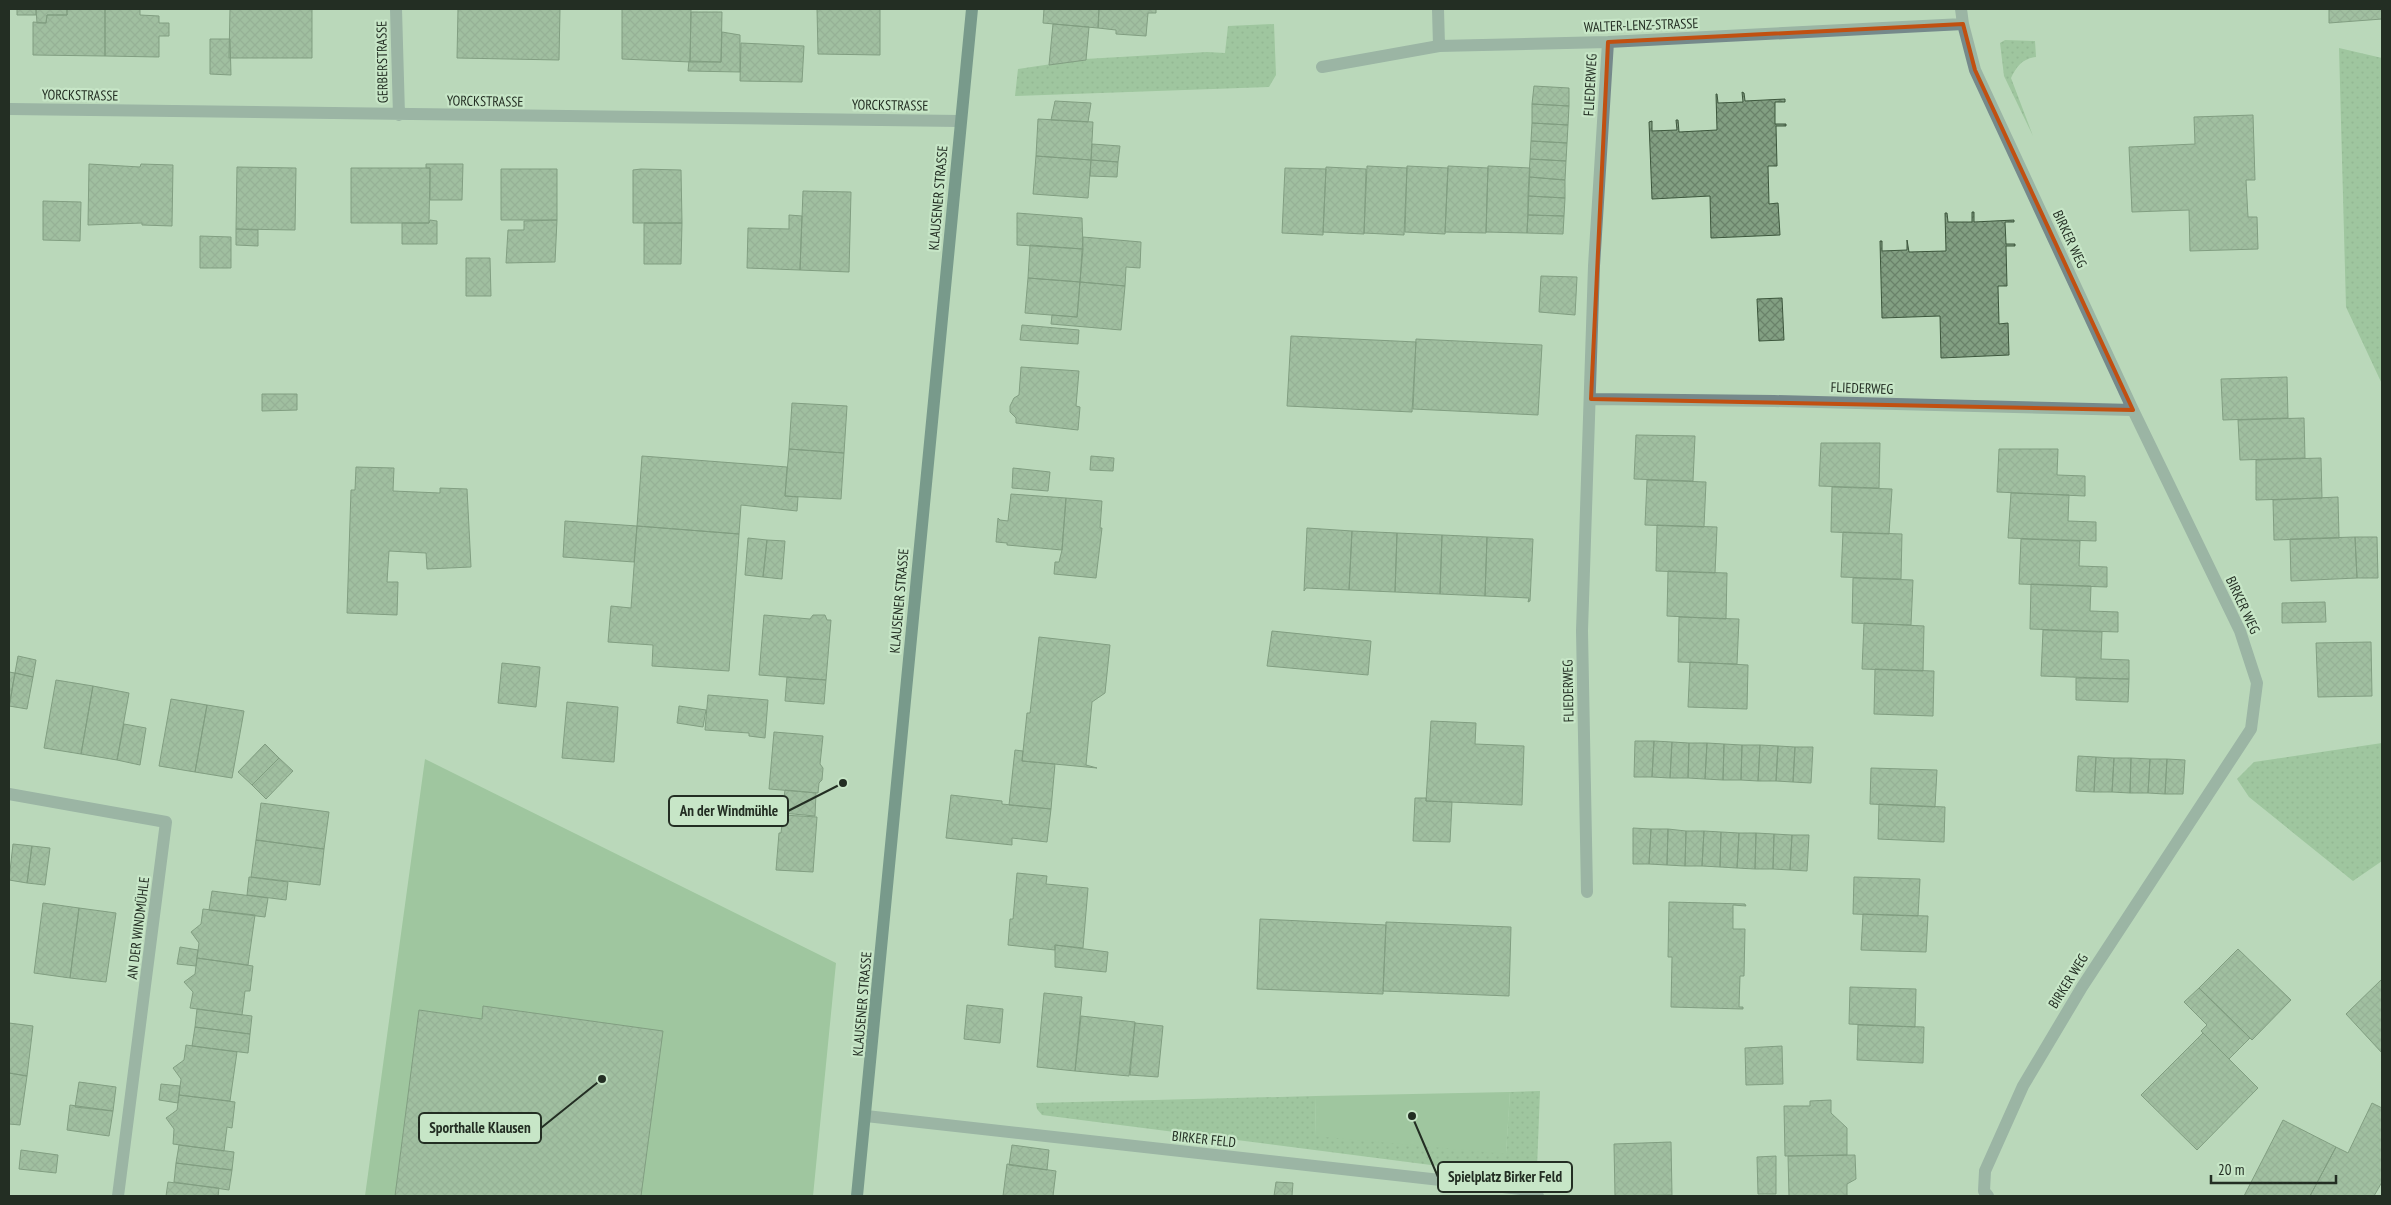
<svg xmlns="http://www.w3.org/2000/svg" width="2391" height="1205" font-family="'PT Sans Narrow',sans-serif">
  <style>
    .grass { fill: url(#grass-dots) }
    .park { fill: #7eb07e }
    .building { fill: url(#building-cross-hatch); stroke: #3d573d }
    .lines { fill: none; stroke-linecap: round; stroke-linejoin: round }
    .minor { stroke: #75898b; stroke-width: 12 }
    .major { stroke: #284f53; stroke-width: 12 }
    .marked { fill: none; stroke: #c15011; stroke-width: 4; stroke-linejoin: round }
    .labels { text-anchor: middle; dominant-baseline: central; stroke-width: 4.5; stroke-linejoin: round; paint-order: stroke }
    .street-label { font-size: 14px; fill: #232e23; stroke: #c7e6c7 }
    .leader { fill: none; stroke: #232e23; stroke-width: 2 }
    .callout-dot { fill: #232e23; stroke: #c7e6c7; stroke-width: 2 }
    .callout { fill: #c7e6c7; stroke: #232e23; stroke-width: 2 }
    .callout-label { font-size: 15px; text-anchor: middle; font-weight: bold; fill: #232e23 }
  </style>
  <defs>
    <pattern id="grass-dots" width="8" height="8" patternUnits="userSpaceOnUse" patternTransform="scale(1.25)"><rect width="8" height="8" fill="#7eb07e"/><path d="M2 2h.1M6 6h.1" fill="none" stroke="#679067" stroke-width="1.8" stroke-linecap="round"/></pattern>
    <pattern id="building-cross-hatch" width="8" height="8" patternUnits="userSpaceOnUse" patternTransform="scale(1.25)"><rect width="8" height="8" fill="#829f82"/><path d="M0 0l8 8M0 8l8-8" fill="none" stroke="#6a826a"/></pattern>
  </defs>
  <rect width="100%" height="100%" fill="#bad8ba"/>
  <path class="grass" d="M1274 24 1276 75 1269 87 1015 96 1018 69 1085 59 1207 52 1225 53 1228 26Z
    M2005 40 2035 41 2036 57C2022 59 2017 66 2011 78L2033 136 2004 76 2000 43Z
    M2339 48 2382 58V384L2346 307Z
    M2382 743V861L2353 881 2249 797 2237 779 2254 762Z
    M1540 1091 1537 1168 1532 1174 1524 1177 1042 1115 1037 1109 1036 1103 1316 1096 1315 1135 1506 1153 1510 1092Z"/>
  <path class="park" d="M425 759 836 963 813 1196H365Z
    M1510 1092 1506 1154 1315 1136 1316 1096Z"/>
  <path class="building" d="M17 9H36V15H17Z
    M36 9H67V15H47L46 23H37Z
    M67 9H105V56L33 55V22L46 23 47 15H67Z
    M105 9H140V15L159 16V23H169V36H159V57L105 56Z
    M230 9H312V58H229Z
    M458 9H560L559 60 457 58Z
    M622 9H691L690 62 622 59Z
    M817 9H880V55L818 54Z
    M1044 9H1099L1098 28 1043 23Z
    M1099 9H1156V13H1148L1146 36 1116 34V30L1098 28Z
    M2329 9H2382V19L2329 23Z
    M691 12H722L721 62H690Z
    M1053 24 1089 27 1086 60 1049 65Z
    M722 32 740 35V72L688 71 689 61 721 62Z
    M210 39H230L231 75 210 74Z
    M741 43 804 46 802 82 740 81Z
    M1534 86 1569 88V106L1532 104Z
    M1742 92 1744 93 1745 101 1785 99V102H1775V124H1786V126H1776L1777 166H1768L1769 204 1778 203 1780 235 1711 238 1710 196 1652 199 1649 122 1652 121V131L1677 130 1676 120H1678L1679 132 1717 130 1716 94H1717L1718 103 1743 102Z
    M1055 101 1091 103 1088 122 1051 120Z
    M1532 104 1569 106 1568 125 1532 123Z
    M2253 115 2255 180H2246L2248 217H2257L2258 249 2190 251 2189 210 2132 212 2129 147 2195 144 2194 117Z
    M1038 119 1093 122 1091 160 1036 156Z
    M1532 123 1568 125 1567 143 1531 141Z
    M1531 141 1567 143 1566 161 1530 159Z
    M1092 144 1120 146 1118 162 1091 160Z
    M1036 156 1091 160 1088 198 1033 194Z
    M1530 159 1566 161 1565 180 1529 177Z
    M1091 160 1118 162 1117 177 1090 176Z
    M89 164 140 167 141 164 173 165 172 226 142 225V223L88 225Z
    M426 164H463L462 200H430V168H426Z
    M1367 166 1407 168 1404 235 1364 233Z
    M1407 166 1448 168 1445 234 1405 232Z
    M1448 166 1488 168 1486 233 1445 232Z
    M1488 166 1530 168 1527 233 1486 232Z
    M237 167 296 168 295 230 236 229Z
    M1326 167 1366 169 1364 234 1323 232Z
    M351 168H430L429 223H351Z
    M1285 168 1326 169 1323 235 1282 233Z
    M501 169H557V220H501Z
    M641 169 681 170 682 223H633V170Z
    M1529 177 1565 180V198L1528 196Z
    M803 191 851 192 849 272 800 270Z
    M1528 196 1565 198 1564 216 1528 215Z
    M43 201 81 202 80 241 43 240Z
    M1972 212H1974V222L2014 220V222H2005L2006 244H2015V246H2006L2007 286H1998L1999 324 2008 323 2009 355 1941 358 1940 316 1882 318 1880 241H1882V251L1907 250V240L1909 252 1946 251 1945 213H1947L1948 222H1972Z
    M1017 213 1082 218 1083 249 1017 245Z
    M789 215 802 216 800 270 747 268 748 228 789 229Z
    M1528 215 1564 216 1563 234 1527 233Z
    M430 220 437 221V244H402V223H429Z
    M557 220 555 262 506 263 508 230H524V221Z
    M644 223H682L681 264H644Z
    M236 229 258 230V246L236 245Z
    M200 236 231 237V268H200Z
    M1083 237 1141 242 1140 268 1126 267 1125 286 1080 282Z
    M1030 245 1083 249 1080 282 1028 278Z
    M466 258H490L491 296H466Z
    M1541 276 1577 277 1575 315 1539 312Z
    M1028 278 1080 282 1077 317 1025 313Z
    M1080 282 1125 286 1121 330 1051 324 1052 315 1077 317Z
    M1782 298 1784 340 1759 341 1757 299Z
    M1022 325 1079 330 1078 344 1020 340Z
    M1291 336 1416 342 1412 412 1287 406Z
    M1416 339 1542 345 1538 415 1413 409Z
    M1021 367 1079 371 1076 406 1080 407 1078 430 1016 423V418L1010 412V406L1014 398 1019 395Z
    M2287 377 2288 418 2223 420 2221 379Z
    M262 394H297V410L262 411Z
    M792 403 847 406 844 453 789 449Z
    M2304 418 2305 458 2240 460 2238 420Z
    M1636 435 1695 436 1693 481 1634 479Z
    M1821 443H1880L1879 488 1819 486Z
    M789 449 844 453 841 499 785 496Z
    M1999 449H2058L2057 475 2085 476V496L1997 492Z
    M642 456 787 467 785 496 798 497 797 511 741 505 739 534 637 526Z
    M1091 456 1114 458 1113 471 1090 470Z
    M2321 458 2322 498 2256 500V460Z
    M356 467 394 468 393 491 440 493V488L467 489 471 567 427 569 426 553 389 551 387 582H398L397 615 347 613 351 490H355Z
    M1013 468 1050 472 1048 491 1012 488Z
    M1647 480 1706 482 1704 527 1645 525Z
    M1832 487 1892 489 1889 534 1831 532Z
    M2011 493 2069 495 2068 521 2096 522V541L2008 538Z
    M1011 494 1066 498 1062 550 1007 545V543L996 542 998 518 1000 520 1008 521Z
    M2338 497 2339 538 2274 540 2273 500Z
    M1066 498 1102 501 1100 528H1102L1096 578 1054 574 1055 562H1059L1062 550Z
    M565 521 637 526 634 562 563 557Z
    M1657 525 1717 527 1715 573 1656 571Z
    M637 526 739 534 729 671 652 666 653 645 608 642 611 606 631 608Z
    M1307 528 1352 531 1349 590 1306 588 1304 591Z
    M1352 531 1397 533 1395 592 1349 590Z
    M1843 532 1902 534 1901 579 1841 577Z
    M1397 533 1442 535 1440 594 1395 592Z
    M1442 535 1487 537 1485 596 1440 594Z
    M1487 537 1533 539 1530 601 1528 602 1529 598 1485 596Z
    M2355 537H2377L2378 578H2357Z
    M2355 537 2357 578 2291 581 2290 539Z
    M748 538 767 540 763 577 745 575Z
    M2021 539 2080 541 2079 566 2107 567V587L2019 584Z
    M767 540 785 541 782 579 763 577Z
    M1668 571 1727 573 1726 619 1667 616Z
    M1853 578 1913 580 1911 625 1852 623Z
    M2031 584 2091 586 2090 611 2118 612V632L2030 629Z
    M2325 602 2326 622 2282 623V603Z
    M764 615 810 619 813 615H825L827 620H831L826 680 759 675Z
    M1679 617 1739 619 1737 664 1678 662Z
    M1864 623 1924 626 1923 671 1862 669Z
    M2043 630 2102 632 2101 659 2129 660V679L2041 676Z
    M1272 631 1371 641 1368 675 1267 666Z
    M1039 637 1110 645 1105 693 1092 702 1086 765 1097 768 1022 761 1027 713H1030Z
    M2371 642 2372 696 2318 697 2316 643Z
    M18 656 36 660 33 677 15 673Z
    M1690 662 1748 665 1747 709 1688 707Z
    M502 663 540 667 536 707 498 703Z
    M1875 669 1934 671 1933 716 1874 714Z
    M9 672 15 673 9 708Z
    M15 673 33 677 27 709 9 706Z
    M787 677 826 680 824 704 785 701Z
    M2076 678 2129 679 2128 702 2076 700Z
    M56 680 93 686 81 754 44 748Z
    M93 686 129 693 117 760 81 754Z
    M708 695 768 700 765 738 749 736V733L705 730Z
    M171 699 207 705 195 772 159 766Z
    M567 702 618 707 614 762 562 758Z
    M207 705 244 711 232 778 195 772Z
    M679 706 706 710 703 727 677 723Z
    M1431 721 1476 723 1475 744 1524 746 1522 805 1426 801Z
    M124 724 146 728 140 765 117 760Z
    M774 732 823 736 820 764 823 768 822 780 819 783 818 793 769 789Z
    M1635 741H1654L1652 777H1634Z
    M1654 741 1672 742 1670 778 1652 777Z
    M1672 742 1689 743 1688 778H1670Z
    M1689 743H1707L1705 779 1688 778Z
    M1707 743 1724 744 1723 780 1705 779Z
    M265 744 279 758 252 785 238 772Z
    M1724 744 1742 745 1741 780H1723Z
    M1742 745H1760L1758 781 1741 780Z
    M1760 745 1778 746 1776 781H1758Z
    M1778 746 1795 747 1793 782 1776 781Z
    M1795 747H1813L1811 783 1793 782Z
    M1015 750 1023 751 1022 761 1055 764 1051 809 1009 805Z
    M2078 756 2096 757 2094 792 2076 791Z
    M2096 757 2114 758 2112 792H2094Z
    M279 758 293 771 266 799 252 785Z
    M2114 758H2131L2130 793 2112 792Z
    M2131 758 2150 759 2148 793H2130Z
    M2150 759H2167L2165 794 2148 793Z
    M2167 759 2185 760 2183 794H2165Z
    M1871 768 1937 770 1935 807 1870 804Z
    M785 790 816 793 815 816 782 813Z
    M951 795 1002 801V804L1051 809 1047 842 1012 838V845L946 838Z
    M1415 798H1426V801L1452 802 1450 842 1413 841Z
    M261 803 329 812 324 849 256 840Z
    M1879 804 1945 807 1944 842 1878 839Z
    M783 815 817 817 813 872 776 870 779 833H781Z
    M1633 828 1651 829 1649 864H1633Z
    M1651 829H1668L1667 865 1649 864Z
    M1668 829 1686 831 1685 866 1667 865Z
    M1686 831H1704L1702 866H1685Z
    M1704 831 1721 832 1720 867 1702 866Z
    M1721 832 1739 833 1737 868 1720 867Z
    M1739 833H1756L1755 869 1737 868Z
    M1756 833 1774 834 1773 869H1755Z
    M1774 834 1792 835 1790 870 1773 869Z
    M1792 835H1809L1807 871 1790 870Z
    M256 840 324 849 320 885 251 877Z
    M13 844 32 846 27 883 9 880Z
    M32 846 50 848 45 885 27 883Z
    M1017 873 1047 876 1046 884 1088 888 1083 948 1055 945V950L1008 945 1010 919H1013Z
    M249 877 288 882 286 900 247 895Z
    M1854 877 1920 879 1918 916 1853 914Z
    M212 891 268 898 265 917 209 910Z
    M1669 902 1745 904 1746 906 1733 905V929H1745L1744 976H1740L1739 1007H1743V1009L1671 1007 1672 957H1668Z
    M43 903 79 908 70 978 34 973Z
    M79 908 116 913 106 982 70 978Z
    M203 909 255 915 248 965 197 958 199 943 191 932 201 924Z
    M1863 914 1928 916 1926 952 1861 950Z
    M1260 919 1386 925 1383 994 1257 989Z
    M1386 922 1511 927 1509 996 1383 991Z
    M1055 945 1108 952 1106 972 1055 967Z
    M180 947 198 950 196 966 177 964Z
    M2238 949 2291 1000 2252 1040 2199 988Z
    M197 958 253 966 250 991H245L242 1015 190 1008 193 992 184 982 195 974Z
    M2382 979V1053L2346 1014Z
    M1850 987 1916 989 1915 1027 1849 1024Z
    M2199 988 2250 1038 2229 1059 2201 1031 2207 1025 2184 1002Z
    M1044 993 1082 997 1075 1071 1037 1067Z
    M967 1005 1003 1009 1000 1043 964 1039Z
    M483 1006 663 1031 641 1196H395L419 1010 482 1019Z
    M197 1009 252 1016 250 1034 195 1027Z
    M1081 1016 1135 1022 1129 1076 1075 1071Z
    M9 1023 33 1026 27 1076 9 1073Z
    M1135 1023 1163 1026 1158 1077 1130 1075Z
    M1858 1025 1924 1027 1923 1063 1857 1060Z
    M195 1027 250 1034 248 1053 192 1046Z
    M2203 1033 2258 1088 2197 1150 2141 1095Z
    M186 1045 237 1052 230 1101 179 1095 181 1079 173 1068 184 1060Z
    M1782 1046 1783 1084 1746 1085 1745 1048Z
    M9 1073 27 1076 20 1125 9 1124Z
    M79 1082 116 1087 113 1111 75 1107Z
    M161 1084 180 1086 178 1103 159 1100Z
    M179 1095 235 1102 232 1128 227 1127 224 1151 173 1144 174 1129 166 1118 177 1110Z
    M1831 1100V1113L1847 1128V1155L1785 1156 1784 1106H1810V1101Z
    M2372 1103 2382 1108V1182L2374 1196H2310L2336 1147 2348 1153Z
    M70 1105 113 1111 109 1136 67 1130Z
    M2283 1120 2336 1147 2310 1196H2244Z
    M1671 1142 1672 1195 1615 1196 1614 1144Z
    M179 1145 234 1152 232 1170 176 1163Z
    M1012 1145 1049 1150 1047 1170 1009 1165Z
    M21 1150 58 1155 56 1173 19 1169Z
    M1855 1155 1856 1179 1847 1184V1196H1789L1788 1156Z
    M1776 1156V1194H1758L1757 1157Z
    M176 1163 232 1170 229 1190 174 1182Z
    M1007 1164 1056 1171 1053 1196H1003Z
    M168 1182 219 1188 218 1196H166Z
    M1276 1182 1293 1183 1292 1196H1274Z"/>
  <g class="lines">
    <path class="minor" d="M396 9 399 115
      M1438 9 1439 46
      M1961 9 1963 24 1975 70 2133 410 2240 631 2257 683 2251 729 2082 987 2023 1086 1985 1171 1984 1191 1988 1196
      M1322 67 1439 46 1608 42 1963 24
      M9 109 960 121
      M1591 399 1774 401 2133 410
      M9 794 166 822 118 1196
      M1587 892 1582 631 1594 266 1608 42
      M866 1116 1521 1189 1538 1196"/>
    <path class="major" d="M857 1196 972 9"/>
  </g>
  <path d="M0 0H2391V1205H0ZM1963 24 1975 70 2133 410 1591 399 1608 42Z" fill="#bad8ba" fill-opacity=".55" fill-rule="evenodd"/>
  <path class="marked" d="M1963 24 1975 70 2133 410 1591 399 1608 42Z"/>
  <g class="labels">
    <g class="street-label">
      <text transform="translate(1641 25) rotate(-2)">WALTER-LENZ-STRASSE</text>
      <text transform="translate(382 62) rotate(-91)">GERBERSTRASSE</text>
      <text transform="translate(1590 85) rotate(-87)">FLIEDERWEG</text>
      <text transform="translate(80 95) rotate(1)">YORCKSTRASSE</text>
      <text transform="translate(485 101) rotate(1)">YORCKSTRASSE</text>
      <text transform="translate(890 105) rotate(1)">YORCKSTRASSE</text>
      <text transform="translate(938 198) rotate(-85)">KLAUSENER STRASSE</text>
      <text transform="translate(2070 239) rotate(65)">BIRKER WEG</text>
      <text transform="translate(1862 388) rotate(2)">FLIEDERWEG</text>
      <text transform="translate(899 601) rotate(-85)">KLAUSENER STRASSE</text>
      <text transform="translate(2243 605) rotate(65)">BIRKER WEG</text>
      <text transform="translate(1568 691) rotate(-91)">FLIEDERWEG</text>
      <text transform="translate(138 928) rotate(-83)">AN DER WINDMÜHLE</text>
      <text transform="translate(2068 981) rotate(-58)">BIRKER WEG</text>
      <text transform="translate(862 1004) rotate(-85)">KLAUSENER STRASSE</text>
      <text transform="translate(1204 1139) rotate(6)">BIRKER FELD</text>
    </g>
  </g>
  <path class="leader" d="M843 783L788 811M602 1079L541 1128M1412 1116L1438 1177"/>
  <g class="callout-dot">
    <circle cx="843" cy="783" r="5"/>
    <circle cx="602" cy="1079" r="5"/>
    <circle cx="1412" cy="1116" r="5"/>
  </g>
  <g class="callout">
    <rect x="669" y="796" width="119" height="30" rx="5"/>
    <rect x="419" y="1113" width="122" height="30" rx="5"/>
    <rect x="1438" y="1162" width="134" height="30" rx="5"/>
  </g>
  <g class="callout-label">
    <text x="729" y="816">An der Windmühle</text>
    <text x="480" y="1133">Sporthalle Klausen</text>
    <text x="1505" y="1182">Spielplatz Birker Feld</text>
  </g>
  <rect width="2391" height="1205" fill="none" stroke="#232e23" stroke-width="20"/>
  <path d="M2211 1175v8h125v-8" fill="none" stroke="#232e23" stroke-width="2.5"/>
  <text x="2218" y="1175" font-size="15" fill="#232e23" stroke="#c7e6c7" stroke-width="4" paint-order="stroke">20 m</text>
</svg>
